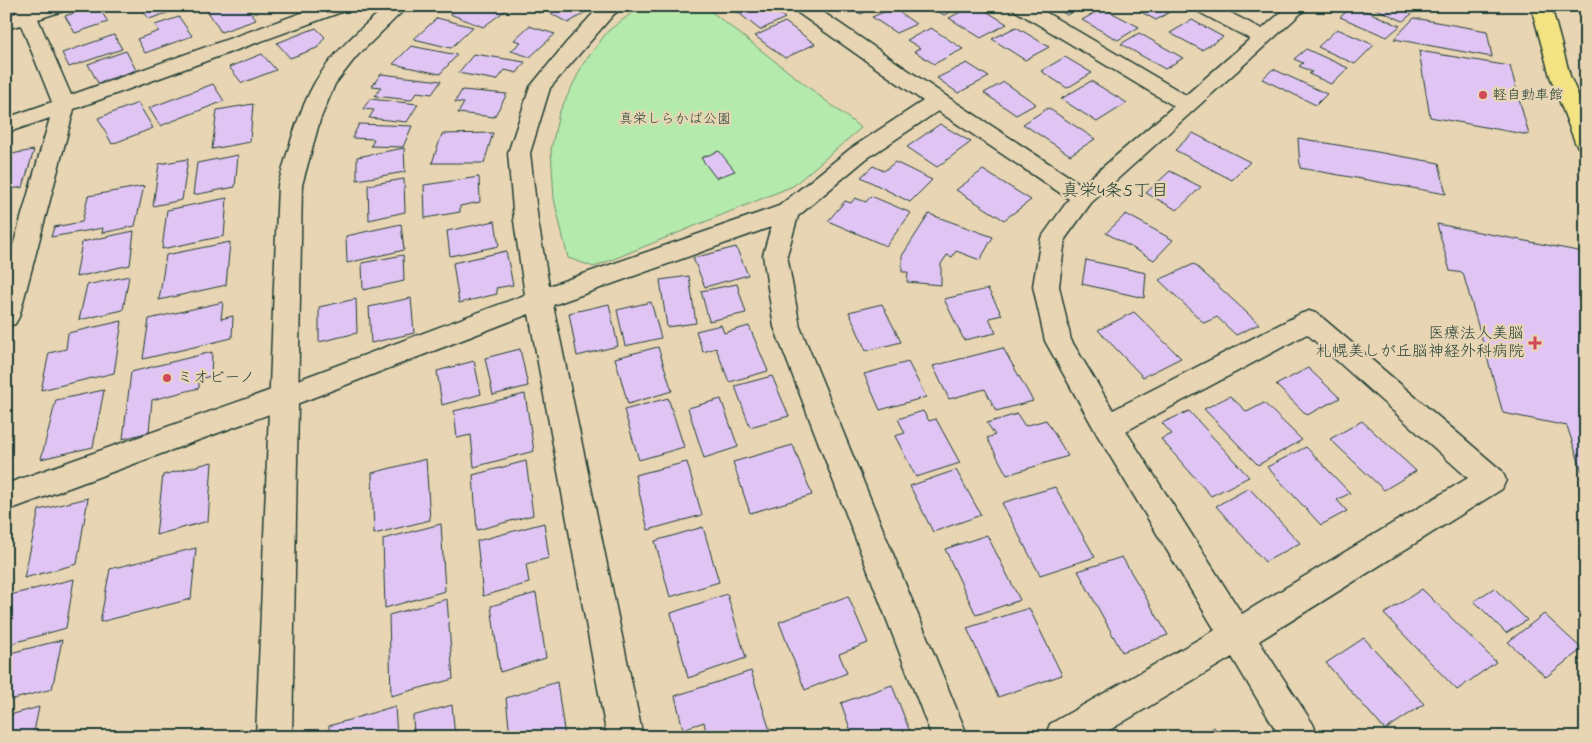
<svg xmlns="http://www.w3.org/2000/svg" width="1592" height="743" font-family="'Indie Flower','Klee One',sans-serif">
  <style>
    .green { fill: #b4eaac; stroke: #6a9470 }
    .building { fill: #e0c5f4; stroke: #1f3d34 }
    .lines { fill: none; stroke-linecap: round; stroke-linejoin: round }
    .street-casing { stroke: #1f3d34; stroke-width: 3 }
    .secondary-casing { stroke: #1f3d34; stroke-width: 3 }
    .primary-casing { stroke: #1f3d34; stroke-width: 3 }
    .street { fill: #e8d5b3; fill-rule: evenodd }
    .secondary { fill: #e8d5b3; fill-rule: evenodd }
    .primary { fill: #f4e382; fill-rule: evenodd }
    .poi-dot { fill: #d1495b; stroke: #e8d5b3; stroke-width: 2 }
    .labels { text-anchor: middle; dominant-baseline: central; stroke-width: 4.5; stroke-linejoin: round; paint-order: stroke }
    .far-poi-label { font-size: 14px; fill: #1f3d34; stroke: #e8d5b3; text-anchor: start }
    .far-park-label { font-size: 14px; fill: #26463a; stroke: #e8d5b3 }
    .poi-label { font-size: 16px; fill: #1f3d34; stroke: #e8d5b3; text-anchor: end }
    .neighbourhood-label { font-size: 18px; fill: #1f3d34; stroke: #e8d5b3 }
  </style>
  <rect width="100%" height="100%" fill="#e8d5b3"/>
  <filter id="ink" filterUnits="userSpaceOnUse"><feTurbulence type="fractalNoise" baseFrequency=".02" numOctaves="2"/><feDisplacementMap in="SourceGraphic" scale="10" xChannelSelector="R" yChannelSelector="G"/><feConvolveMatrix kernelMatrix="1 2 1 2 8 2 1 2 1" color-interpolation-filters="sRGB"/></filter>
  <g filter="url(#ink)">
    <path class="green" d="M641 6H704L861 128 793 186 594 267 568 258 554 199 551 150 559 113 583 64 608 31Z"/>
    <path class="building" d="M95 6H98L108 22 75 33 65 16Z
      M140 6H177L179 9 149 19Z
      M218 6H246L256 20 221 32 207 10Z
      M461 6H496L506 10 483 27 450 14Z
      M528 6H586L591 9 568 23 545 10 539 13Z
      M730 6H769L785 18 760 30Z
      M877 6 861 14 853 10 848 13 839 7Z
      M931 6H961L944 15Z
      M972 6H978L1007 24 981 38 949 18Z
      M1052 6H1083L1067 15Z
      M1130 6H1173L1176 8 1156 20Z
      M1354 6H1355L1400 26 1387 37 1340 17Z
      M1370 6H1419L1420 7 1403 21Z
      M893 8 916 24 896 33 872 17Z
      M1103 8 1139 27 1118 40 1082 20Z
      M179 17 192 36 145 53 137 39 159 31 155 25Z
      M437 18 473 27 451 48 414 39Z
      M1414 18 1487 31 1492 57 1394 39Z
      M1192 20 1223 37 1202 50 1170 33Z
      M785 22 815 44 785 58 755 36Z
      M529 26 555 34 530 57 511 51 521 42 514 40Z
      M1016 27 1049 47 1025 60 992 39Z
      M316 28 325 37 317 48 290 58 277 43Z
      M931 28 963 49 934 64 914 51 920 48 907 40Z
      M1337 29 1374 45 1355 64 1318 47Z
      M1139 33 1183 58 1165 69 1121 44Z
      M114 35 122 49 69 67 62 53Z
      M411 46 457 55 440 74 393 64Z
      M1306 49 1348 68 1331 84 1309 74 1312 72 1299 66 1303 63 1294 59Z
      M126 51 136 70 98 83 88 64Z
      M1419 51 1510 66 1529 135 1430 117Z
      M262 54 276 70 242 83 229 67Z
      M474 54 525 62 517 73 505 70 497 80 458 73Z
      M1065 57 1092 73 1067 88 1041 71Z
      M967 63 989 77 958 93 937 78Z
      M1273 69 1327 94 1316 105 1262 79Z
      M381 74 441 81 432 94 417 92 411 100 375 96 381 87 372 86Z
      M1091 81 1127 103 1097 122 1061 99Z
      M1004 82 1036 104 1016 115 984 93Z
      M213 84 224 101 160 126 149 108Z
      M462 90 507 94 494 117 458 113 464 103 455 102Z
      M370 99 418 104 407 122 369 118 374 110 363 109Z
      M138 103 153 128 112 144 98 118Z
      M253 104 250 142 212 149 217 110Z
      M1048 108 1095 139 1070 155 1023 124Z
      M359 124 412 126 403 147 371 146 374 139 352 138Z
      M940 124 971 142 937 167 907 147Z
      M493 133 484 163H432L442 134Z
      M1193 133 1250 162 1232 180 1175 150Z
      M1298 138 1439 163 1446 194 1300 168Z
      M404 148 405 172 357 180V157Z
      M34 150 23 187 6 190V155Z
      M719 151 735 171 716 178 701 158Z
      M238 155 235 187 193 195 197 163Z
      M188 159 182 200 153 206 159 164Z
      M895 162 932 180 910 202 861 177 873 166 884 171Z
      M983 170 1031 200 1004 220 956 190Z
      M1170 171 1201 187 1177 210 1146 193Z
      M479 177 480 202 460 206V212L425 218 424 185Z
      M404 179 405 212 369 220 368 185Z
      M144 186 135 226 102 233 103 228 51 237 54 227 82 222 88 196Z
      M871 196 911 213 886 246 828 221 845 201 851 203 855 198 866 202Z
      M227 198 224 236 162 249 167 210Z
      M929 214 993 237 980 260 956 251 952 257 947 255 941 264V285L907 282 908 272H902V256Z
      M1126 214 1173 240 1154 260 1106 233Z
      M495 221 499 246 450 256 447 231Z
      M401 224 404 250 347 263 346 236Z
      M1437 224 1583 252 1586 258V483L1567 426 1503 413 1463 273 1450 271Z
      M134 231 130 265 76 277 82 242Z
      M230 242 226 285 159 300 166 255Z
      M736 247 748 275 705 287 693 258Z
      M506 251 513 285 496 288 497 294 459 303 453 263Z
      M403 255 404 281 363 290 362 263Z
      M1086 260 1146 273 1144 298 1082 284Z
      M1194 264 1259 324 1236 335 1217 317 1204 323 1159 280Z
      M129 276 123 310 79 320 87 285Z
      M689 276 696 323 667 327 660 280Z
      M737 284 746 313 709 321 701 291Z
      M988 289 1002 315 989 318 996 333 964 340 944 299Z
      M411 298 414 333 371 343 369 307Z
      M356 299 357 333 319 342V307Z
      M223 302 221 319 233 316 232 338 143 359 149 319Z
      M651 302 661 338 625 346 617 310Z
      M609 304 618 346 577 356 569 313Z
      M882 304 901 342 866 351 849 312Z
      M1134 312 1181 358 1143 377 1098 330Z
      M122 321 114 373 41 390 49 353 66 349 68 333Z
      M721 325 724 333 749 326 768 371 729 382 716 348 703 352 696 331Z
      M658 347 672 391 628 404 615 358Z
      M1003 348 1033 401 996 411 985 389 949 399 933 366Z
      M520 349 528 386 493 395 485 358Z
      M212 352 211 376 199 379V388L152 400 149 432 123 439 131 372Z
      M474 361 481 394 442 405 437 371Z
      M908 362 926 397 880 410 864 374Z
      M1308 368 1340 398 1307 415 1276 385Z
      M772 376 789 416 750 427 735 386Z
      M104 390 93 447 41 459 56 400Z
      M525 394 534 451 474 467 471 435 457 438 454 411Z
      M1230 396 1247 412 1264 403 1302 440 1258 465 1204 409Z
      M668 398 684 447 639 460 624 410Z
      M721 399 738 447 704 458 688 408Z
      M923 411 929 421 936 419 960 463 916 477 895 436 905 433 898 419Z
      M1189 411 1249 477 1211 496 1161 439 1172 434 1162 423Z
      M1017 414 1025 426 1046 420 1068 456 1007 475 987 438 995 435 987 423Z
      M1362 421 1416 471 1384 490 1330 439Z
      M793 445 812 495 750 513 733 462Z
      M1306 447 1350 493 1337 500 1347 511 1321 525 1267 467Z
      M426 459 430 520 374 534 372 473Z
      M526 461 533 515 477 530 473 475Z
      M212 462 208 521 156 535 163 475Z
      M687 462 702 515 648 530 635 475Z
      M956 470 981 515 933 532 910 486Z
      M1055 487 1095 557 1040 575 1002 503Z
      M1249 488 1300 543 1265 562 1216 506Z
      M88 498 77 564 24 578 39 510Z
      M544 523 549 558 526 564 529 583 483 596 477 541Z
      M441 524 445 591 385 608 383 539Z
      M703 527 719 582 670 597 655 541Z
      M987 535 1020 600 976 615 945 549Z
      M196 548 191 599 100 622 110 569Z
      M1122 557 1168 635 1122 652 1078 571Z
      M74 579 66 628 6 645V596Z
      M1494 588 1527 620 1506 633 1474 601Z
      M1422 589 1496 662 1457 690 1384 614Z
      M536 593 546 658 500 672 491 606Z
      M727 594 746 658 688 678 671 613Z
      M848 596 868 643 839 654 847 673 805 690 779 622Z
      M447 599 453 679 391 696 389 615Z
      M1029 608 1062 675 998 697 967 628Z
      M1544 614 1582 649 1546 677 1508 642Z
      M1364 638 1424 704 1385 730 1326 663Z
      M62 640 52 689 6 701V654Z
      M751 671 772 737H707L704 722 683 729 675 696Z
      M557 682 565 737H510L506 698Z
      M892 685 912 737H853L841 703Z
      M452 705 455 737H414L413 716Z
      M395 706 397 737H329V726Z
      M39 707 33 737H6V716Z
      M1214 727 1222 737H1201Z"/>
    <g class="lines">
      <defs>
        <path id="street" d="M14 6H33V8L68 6 66 10 38 19 71 95 321 6H349L347 10 74 109 19 317 15 324 6 327V270L50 118 6 133V118L52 102 21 25 6 29V17L16 13Z
          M624 6 613 15 550 88 530 153 538 221 549 286 779 206 850 149 923 101 794 10 792 6H814L946 96 1082 185 1174 106 1014 10 1012 6H1035L1186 95 1250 39 1195 10 1193 6H1217L1262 29 1288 6H1309L1091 203 1065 239 1059 286 1071 340 1113 410 1300 314 1309 311 1318 314 1502 471 1506 480 1502 489 1259 641 1313 724 1318 737H1280L1232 657 1098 737H1045L1050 724 1215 630 1098 436 1045 341 1033 286 1041 238 1069 199 938 111 866 159 798 216 787 255 800 327 968 737H932L774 327 763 255 771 227 553 305 643 737H607L529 314 294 405 6 511V484L274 389 525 295 514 221 508 153 530 87 566 43 599 7ZM1307 334 1468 478 1242 614 1126 431Z"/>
        <path id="secondary" d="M387 6H408L356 57 335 84 320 120 302 185 292 737H256L278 185C288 151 297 115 314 84 332 53 360 29 387 6Z"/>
        <path id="primary" d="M1531 6H1551L1570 76 1586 114V149L1578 147 1575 142 1550 76Z"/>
      </defs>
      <use href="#street" class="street-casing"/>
      <use href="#secondary" class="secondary-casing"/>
      <use href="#primary" class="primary-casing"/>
      <use href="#street" class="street"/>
      <use href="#secondary" class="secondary"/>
      <use href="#primary" class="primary"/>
    </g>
  </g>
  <g class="poi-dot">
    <circle cx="1483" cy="95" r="5"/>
    <path d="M1532.5 335.5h5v5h5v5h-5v5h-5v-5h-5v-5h5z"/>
    <circle cx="167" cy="378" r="5"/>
  </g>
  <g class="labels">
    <g class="far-poi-label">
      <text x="1493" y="95">軽自動車館</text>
    </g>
    <g class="far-park-label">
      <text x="675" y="119">真栄しらかば公園</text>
    </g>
    <g class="poi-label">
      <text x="1524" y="334">医療法人美脳<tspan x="1524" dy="18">札幌美しが丘脳神経外科病院</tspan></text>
      <text x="177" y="378" text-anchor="start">ミオビーノ</text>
    </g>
    <g class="neighbourhood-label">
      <text x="1115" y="192">真栄4条5丁目</text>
    </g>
  </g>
  <rect width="1592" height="743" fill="none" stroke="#e8d5b3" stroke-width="25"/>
  <rect x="12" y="12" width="1567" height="718" fill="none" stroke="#1f3d34" stroke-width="2" filter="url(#ink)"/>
</svg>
